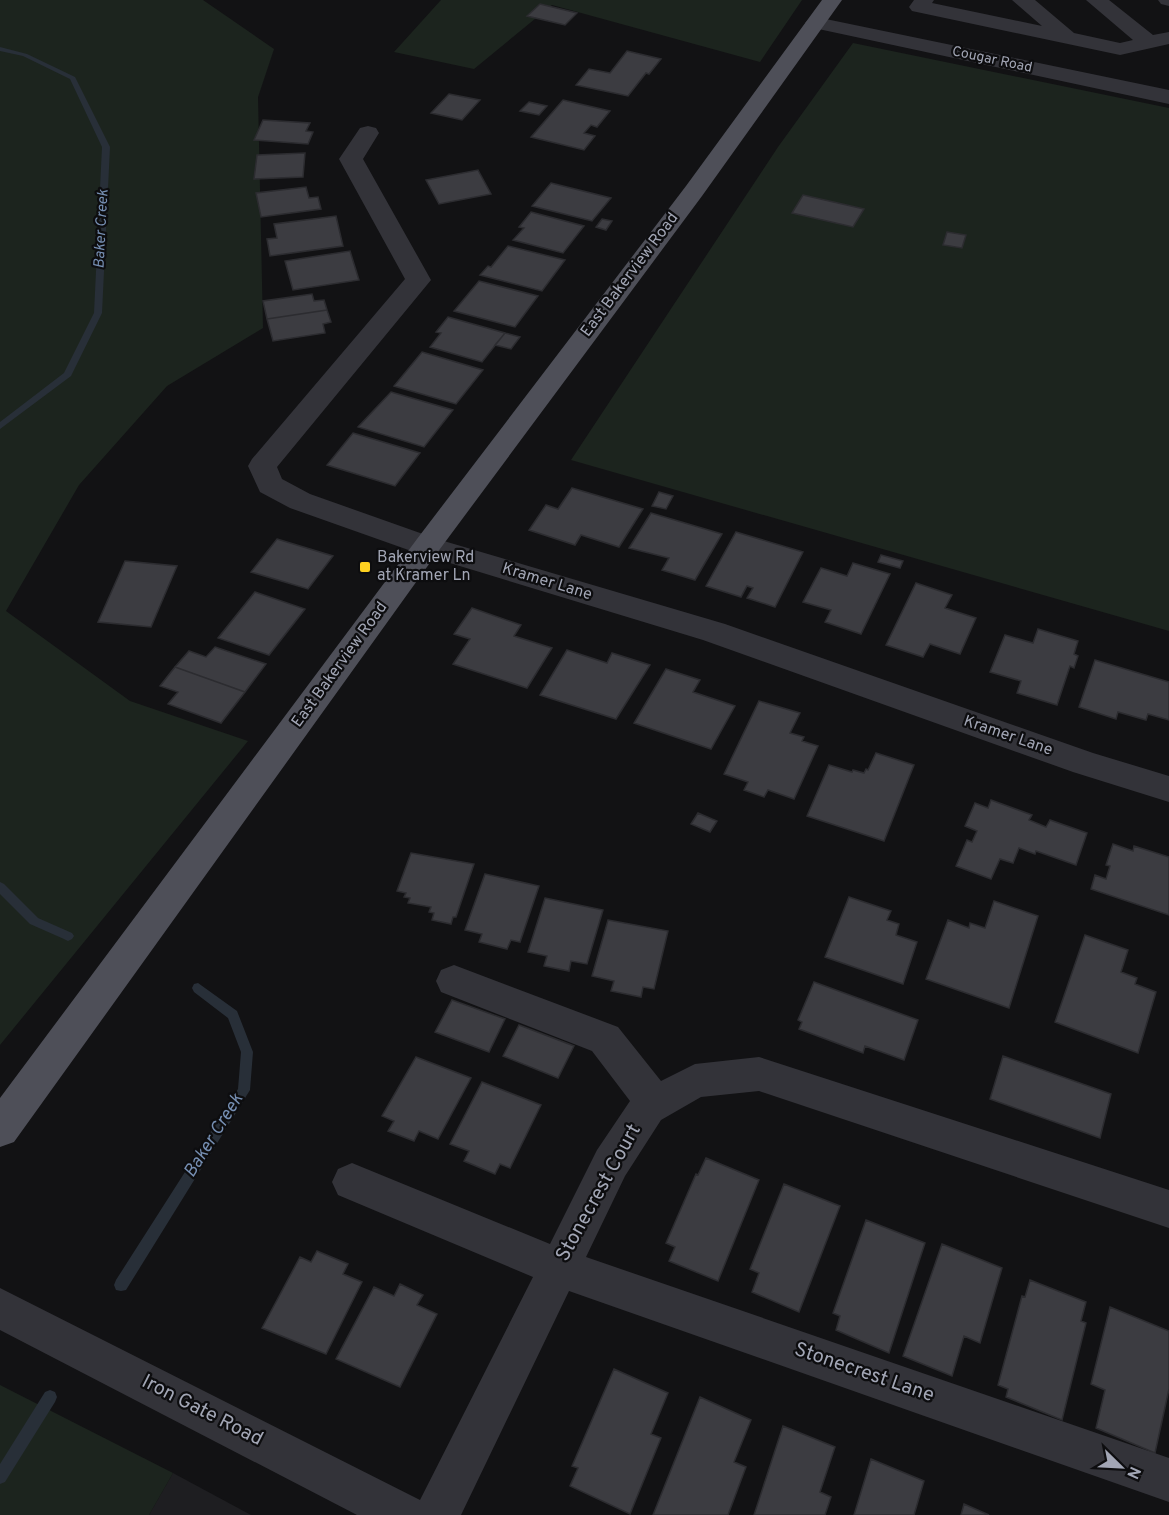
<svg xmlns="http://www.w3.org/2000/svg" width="1169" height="1515" font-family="Overpass,sans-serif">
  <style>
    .built { fill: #1e1e21 }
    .green { fill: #1c241e }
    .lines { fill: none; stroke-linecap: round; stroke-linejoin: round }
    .stream { fill: #282f38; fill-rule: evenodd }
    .building { fill: #3c3c41; stroke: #2c2c30; stroke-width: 1.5 }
    .minor { fill: #333339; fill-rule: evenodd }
    .major { fill: #4e4f58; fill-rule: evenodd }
    .poi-dot { fill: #fed120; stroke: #0d0d0f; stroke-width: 2 }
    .labels { text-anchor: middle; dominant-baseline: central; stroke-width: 4.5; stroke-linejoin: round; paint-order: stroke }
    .far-street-label { font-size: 14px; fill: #a2a6b5; stroke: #0d0d0f }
    .far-water-label { font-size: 15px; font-style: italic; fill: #768fb3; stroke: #0d0d0f }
    .street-label { font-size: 16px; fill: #a2a6b5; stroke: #0d0d0f }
    .poi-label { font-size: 16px; fill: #a2a6b5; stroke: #0d0d0f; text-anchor: start }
    .water-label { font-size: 18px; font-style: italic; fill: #768fb3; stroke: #0d0d0f }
    .near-street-label { font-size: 20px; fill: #a2a6b5; stroke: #0d0d0f }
  </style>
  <rect width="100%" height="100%" fill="#121214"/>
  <path class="built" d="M173 1473 251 1515H149Z"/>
  <path class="green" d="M0 0H203L274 49 258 97 263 328 167 386 79 485 6 611 130 701 248 741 0 1045Z
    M441 0H802L760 62 552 5 474 69 394 52Z
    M853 43 1169 108V631L571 460 778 147Z
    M0 1385 173 1473 149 1515H0Z"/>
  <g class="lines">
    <path class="stream" d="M0 47 27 54 75 77 110 147 102 313 71 376 0 429V422L64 373 94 313 102 147 70 79 23 56 0 51Z
      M0 882 4 884 38 918 72 933 74 936 72 939 68 941 64 939 30 924 0 894Z
      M198 983 237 1011 253 1052 250 1090 126 1290 121 1291 116 1290 114 1285 116 1280 238 1089 241 1052 228 1018 194 992 192 988 194 984Z
      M50 1390 55 1392 57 1397 55 1402 5 1482 0 1484V1464L45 1392Z"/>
  </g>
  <path class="building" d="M540 4 577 13 565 25 527 16Z
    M627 51 661 59 649 74 646 73 628 96 576 85 589 69 610 73Z
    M449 94 480 100 462 120 431 113Z
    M563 100 610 111 597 127 591 125 584 133 595 136 584 150 531 137Z
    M529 102 547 106 539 115 520 111Z
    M263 120 310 123 306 131 313 132 308 144 254 140Z
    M305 153 303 177 254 179 257 155Z
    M478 170 491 194 439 204 426 180Z
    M551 183 611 198 592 221 532 206Z
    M306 187 309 198 318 197 321 209 261 217 256 193Z
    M803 195 864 209 853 227 792 213Z
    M531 212 584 226 563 253 513 240 524 228 519 227Z
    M336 216 343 246 270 256 267 239 277 238 274 224Z
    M602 219 612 221 606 230 596 227Z
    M947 232 966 235 962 248 943 245Z
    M508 246 565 260 542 291 480 275 488 266 491 267Z
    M350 251 359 280 293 290 285 261Z
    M479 281 538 296 515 327 454 311Z
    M312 294 314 301 324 300 327 310 267 319 263 301Z
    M327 310 331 322 323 324 325 333 273 341 267 319Z
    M448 317 505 333 482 362 430 347 441 333 436 332Z
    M505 333 520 337 511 349 495 345Z
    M422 352 483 370 456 404 394 386Z
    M391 392 453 410 424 447 358 427Z
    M353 433 420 453 395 486 327 465Z
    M572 488 643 509 619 547 581 535 575 545 529 530 546 505 558 509Z
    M659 492 673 496 666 509 652 506Z
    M651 513 722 534 695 580 662 570 669 558 629 548Z
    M736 532 803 552 775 607 747 598 753 588 747 586 741 597 706 586Z
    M277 539 333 556 308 589 251 572Z
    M881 555 903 561 900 568 878 562Z
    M125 561 177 566 151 627 98 622Z
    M853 563 890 574 861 634 825 622 831 610 803 602 821 568 847 576Z
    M916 583 952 595 945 608 976 618 960 654 930 644 923 657 886 645Z
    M255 592 305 609 269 655 218 638Z
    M472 608 521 625 514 636 552 648 527 688 453 664 470 639 454 634Z
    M1038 629 1078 641 1074 654 1078 656 1074 668 1070 666 1057 705 1017 693 1021 681 990 672 1005 635 1033 643Z
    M215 647 266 664 245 692 175 667 189 651 206 657Z
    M567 650 607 663 612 653 650 665 616 719 540 695Z
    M1095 660 1169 682V720L1148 714 1146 720 1118 712 1116 719 1079 707Z
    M175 667 245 692 221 723 168 704 178 692 160 686Z
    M666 669 700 680 693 692 735 706 711 749 634 723Z
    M759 701 800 713 790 733 804 737 802 741 818 746 794 799 768 790 764 797 744 790 748 782 724 774Z
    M876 753 914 765 884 841 807 816 829 765 852 772 853 770 864 773 866 769 868 770Z
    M991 800 1032 815 1029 820 1046 827 1050 820 1087 833 1076 865 1036 851 1035 854 1019 848 1013 863 1000 859 991 879 956 866 967 840 972 842 977 831 965 826 975 803 988 808Z
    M698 813 717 821 710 832 691 824Z
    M1113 844 1133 851 1134 846 1169 857V915L1091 889 1095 875 1106 879 1110 866 1106 865Z
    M411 853 474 864 456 917H453L451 924 432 920 434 913 429 912 431 907 408 903 410 898 404 897 406 893 397 891Z
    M485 874 539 886 520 942 511 940 507 949 479 942 482 934 465 930Z
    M849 897 891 911 887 920 899 924 896 935 917 942 903 984 825 957Z
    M545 898 603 910 587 964 571 961 569 971 544 966 547 956 528 952Z
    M994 901 1038 916 1009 1008 926 979 948 920 969 928 970 923 985 928Z
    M608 920 668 931 654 989 643 987 641 997 611 991 614 981 592 976Z
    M1085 935 1128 950 1121 972 1137 978 1135 984 1156 992 1138 1053 1055 1022Z
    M814 982 918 1020 904 1060 865 1046 863 1053 799 1029 802 1022 798 1020Z
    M452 1000 505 1019 489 1052 435 1032Z
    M519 1025 574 1046 558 1078 503 1056Z
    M1003 1056 1111 1094 1100 1138 990 1099Z
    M416 1057 471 1078 438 1139 419 1131 414 1141 388 1131 394 1121 382 1116Z
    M482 1082 541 1105 510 1168 500 1164 495 1174 464 1161 469 1151 450 1144Z
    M706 1158 759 1180 718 1281 669 1261 675 1247 666 1243 696 1174 698 1175Z
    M784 1184 840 1206 799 1312 752 1292 759 1273 750 1269Z
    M866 1220 925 1243 889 1353 836 1330 840 1316 833 1313Z
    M942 1244 1002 1268 980 1343 964 1336 952 1376 903 1356Z
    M317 1251 348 1264 343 1274 362 1282 326 1354 262 1328 300 1257 311 1262Z
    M1030 1280 1086 1302 1081 1321 1086 1323 1062 1420 1006 1397 1008 1389 998 1385 1022 1296 1025 1297Z
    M400 1284 423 1295 417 1305 437 1314 400 1387 336 1359 374 1287 394 1296Z
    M1110 1307 1169 1331V1389L1155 1453 1096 1428 1105 1390 1091 1384Z
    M614 1369 668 1393 651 1434 661 1438 630 1514 570 1486 578 1468 572 1466Z
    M700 1397 751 1420 734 1462 746 1467 728 1515H653Z
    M783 1426 835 1447 820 1492 831 1497 825 1515H754Z
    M871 1459 924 1481 914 1515H854Z
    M964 1504 989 1515H961Z"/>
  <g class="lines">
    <path class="minor" d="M914 0H934L932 3 1042 26 1012 0H1035L1074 33 1120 43 1133 40 1086 0H1109L1153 35 1169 32V44L1120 55 912 11 909 7Z
      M1158 0H1169V6L1161 4Z
      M816 17 1169 90V104L809 27 805 23 809 19Z
      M368 126 376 128 379 133 363 159 431 280 277 467 282 479 310 494 437 539 725 624 1093 753 1169 776V802L1073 772 703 640 417 553 290 508 260 492 248 466 252 459 405 279 339 159 360 128Z
      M454 965 618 1027 661 1081 695 1064 759 1057 1169 1190V1228L759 1091 701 1097 661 1120 625 1176 586 1257 1169 1458V1502L569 1291 461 1515H357L0 1330V1288L420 1500 533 1277 338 1195 332 1182 338 1169 352 1163 550 1244 597 1150 630 1101 592 1051 441 992 436 981 441 970Z"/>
    <path class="major" d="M822 0H842L702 196 437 553 14 1142 0 1147V1098L417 539 686 186Z"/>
  </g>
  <rect class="poi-dot" x="359" y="561" width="12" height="12" rx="3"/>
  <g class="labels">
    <g class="far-street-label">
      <text transform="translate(992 60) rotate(12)">Cougar Road</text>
    </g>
    <g class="far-water-label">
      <text transform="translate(102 229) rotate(-87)">Baker Creek</text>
    </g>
    <g class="street-label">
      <text transform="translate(630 275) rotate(-53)">East Bakerview Road</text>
      <text transform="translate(547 582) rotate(17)">Kramer Lane</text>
      <text transform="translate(340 665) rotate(-54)">East Bakerview Road</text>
      <text transform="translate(1008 736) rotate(19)">Kramer Lane</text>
    </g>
    <g class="poi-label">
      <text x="377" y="558">Bakerview Rd<tspan x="377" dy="18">at Kramer Ln</tspan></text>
    </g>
    <g class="water-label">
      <text transform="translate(214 1136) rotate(-58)">Baker Creek</text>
    </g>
    <g class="near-street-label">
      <text transform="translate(599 1193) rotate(-61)">Stonecrest Court</text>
      <text transform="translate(864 1373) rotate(19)">Stonecrest Lane</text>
      <text transform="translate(202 1411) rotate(27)">Iron Gate Road</text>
    </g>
  </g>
  <g transform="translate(1121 1467) rotate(114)" stroke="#0d0d0f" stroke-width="4.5" paint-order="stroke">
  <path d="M0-4.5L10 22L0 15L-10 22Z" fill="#a2a6b5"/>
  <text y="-9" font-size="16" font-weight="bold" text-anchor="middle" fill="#a2a6b5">N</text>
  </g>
</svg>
